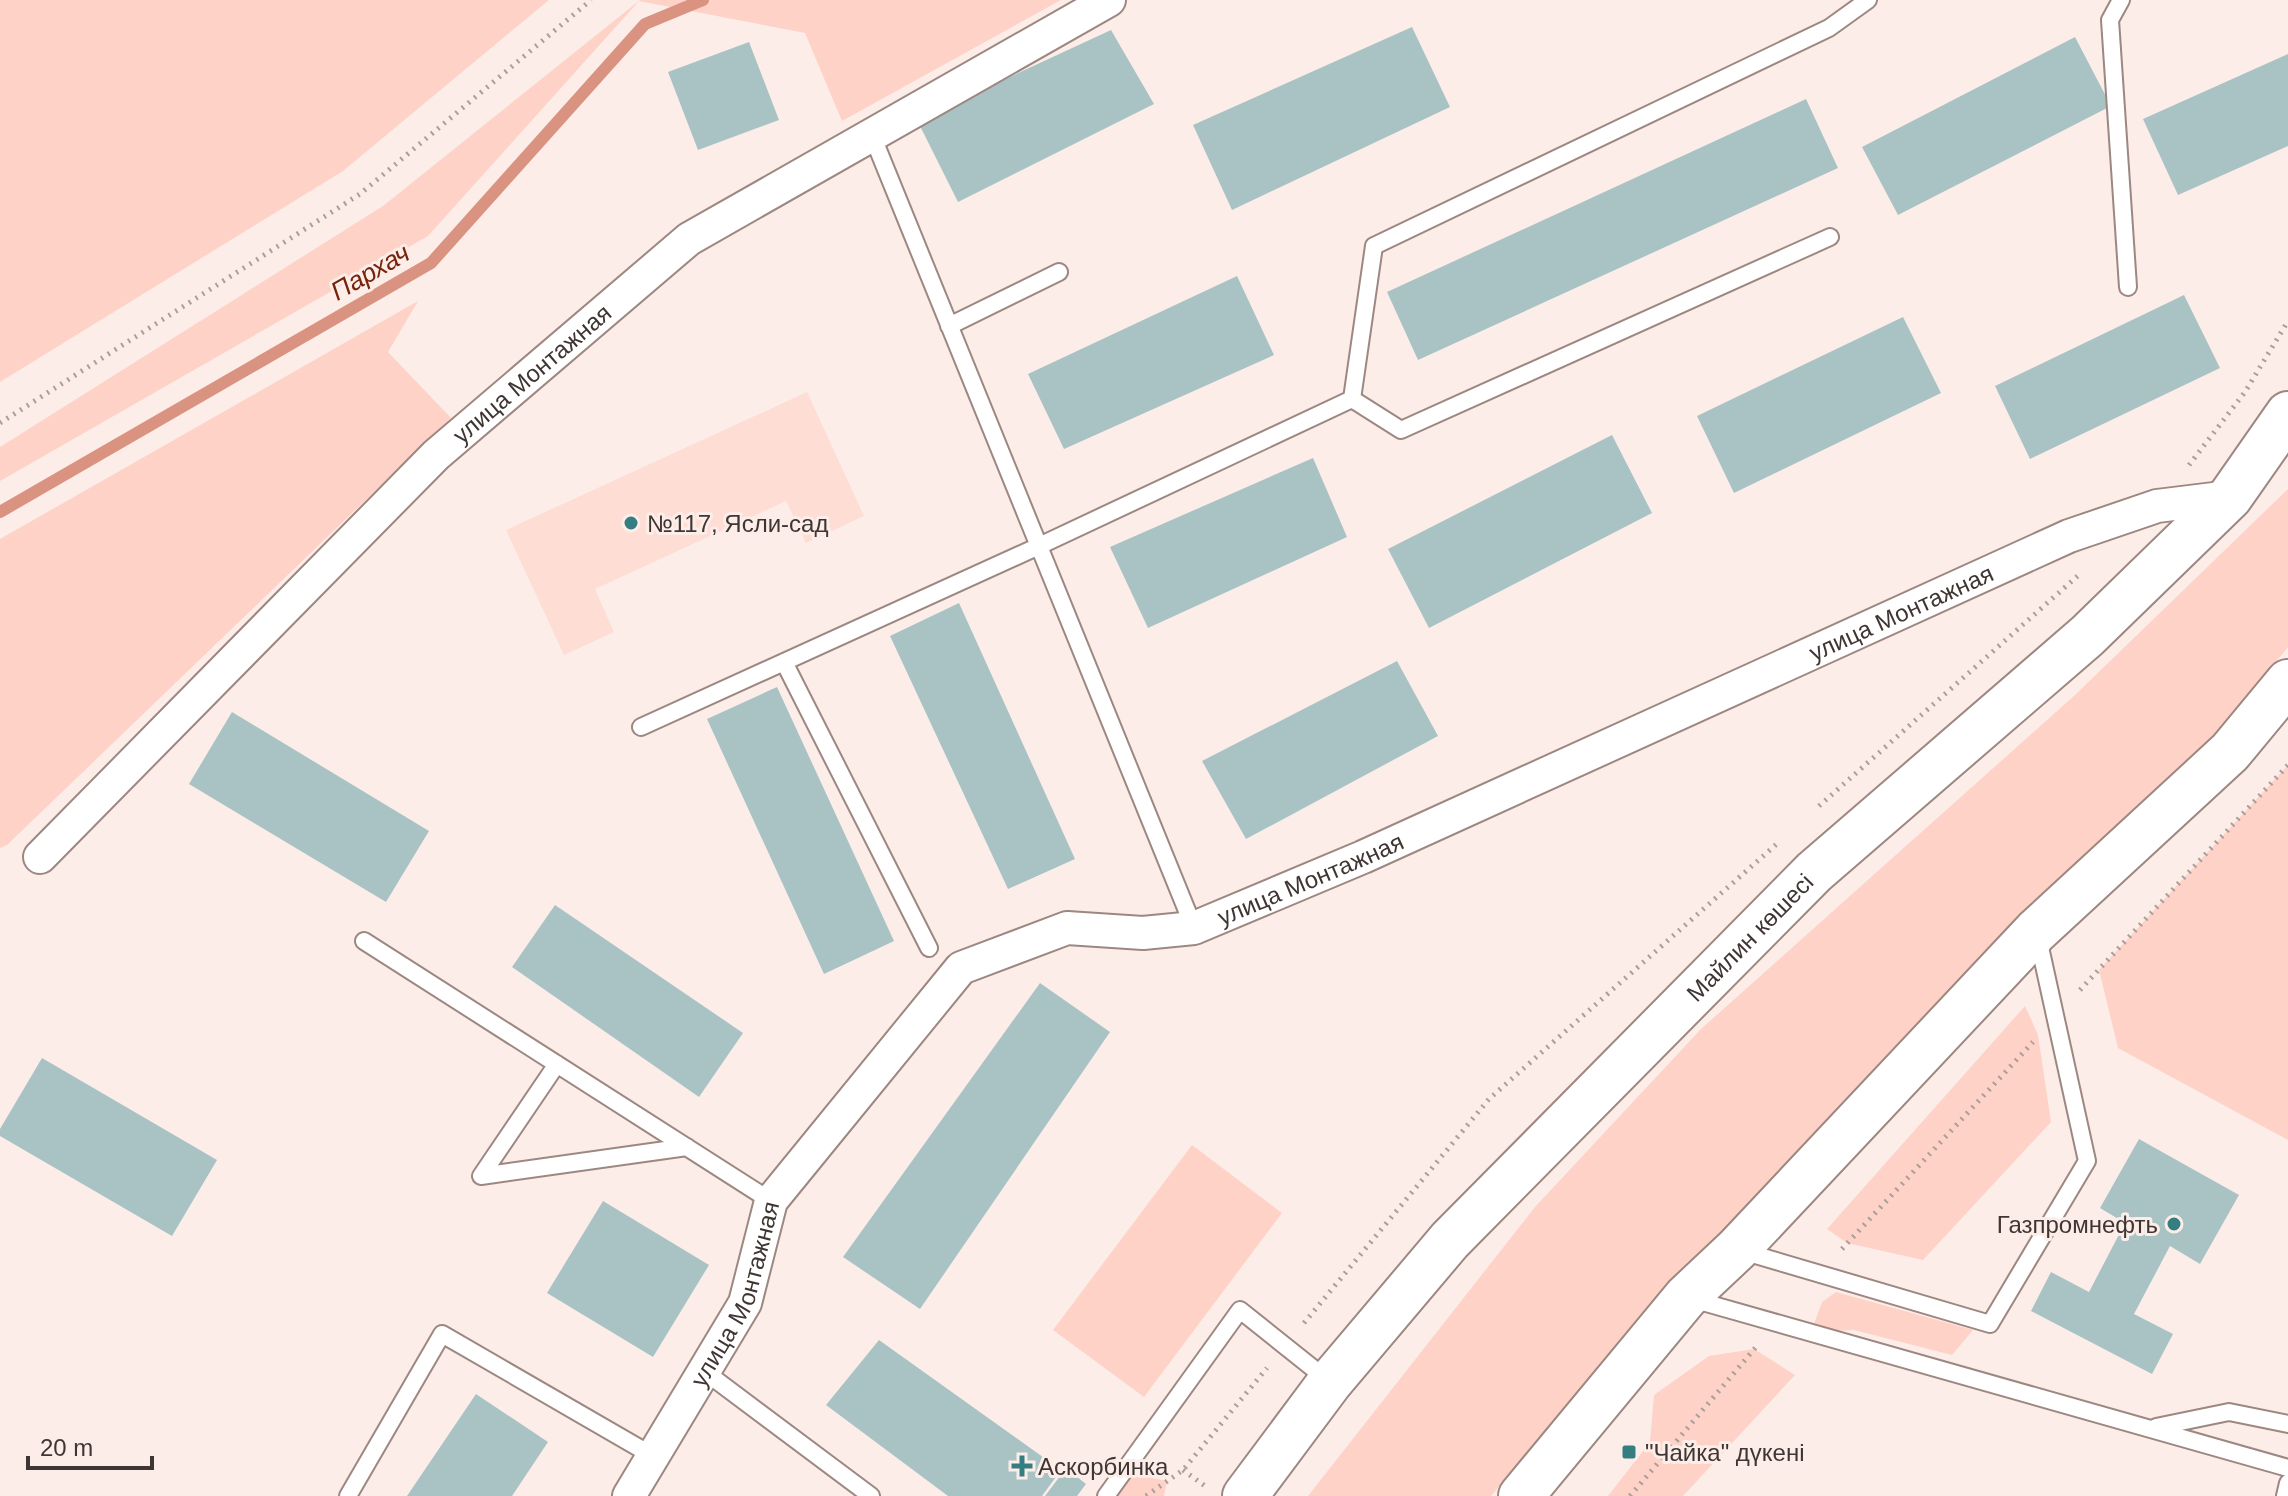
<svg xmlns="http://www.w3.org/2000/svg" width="2288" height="1496" font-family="Arial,sans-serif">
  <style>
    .built { fill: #fdddd4 }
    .green { fill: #fed2c6 }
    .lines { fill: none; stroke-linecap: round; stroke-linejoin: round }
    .stream { stroke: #d99380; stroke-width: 12 }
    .building { fill: #a9c3c4 }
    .lane-casing { stroke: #9d8781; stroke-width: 20 }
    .street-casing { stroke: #9d8781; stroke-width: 36 }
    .primary-casing { stroke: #9d8781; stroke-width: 48 }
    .path { stroke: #ab9e9b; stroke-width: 5; stroke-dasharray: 2 6; stroke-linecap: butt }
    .lane { stroke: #fff; stroke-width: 16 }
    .street { stroke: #fff; stroke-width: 32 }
    .primary { stroke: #fff; stroke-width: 44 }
    .poi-dot { fill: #347d81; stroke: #fcede9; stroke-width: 3 }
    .labels { text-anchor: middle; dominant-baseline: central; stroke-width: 6; stroke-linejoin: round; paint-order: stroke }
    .street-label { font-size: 24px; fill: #3f3633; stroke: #fcede9 }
    .poi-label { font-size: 24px; fill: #3f3633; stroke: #fcede9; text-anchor: start }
    .water-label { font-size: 26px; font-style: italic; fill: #77240c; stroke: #fcede9 }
  </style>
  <rect width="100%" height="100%" fill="#fcede9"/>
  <path class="built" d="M807 392 864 516 806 543 786 501 595 589 614 632 564 655 506 530Z"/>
  <path class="green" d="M0 0H549L343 171 0 382Z
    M640 0H1061L842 121 805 33 639 1 428 236 0 481V447L383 206Z
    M418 301 388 352 451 418 7 845 0 848V539Z
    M2288 489V647L2197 757 2025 918 1579 1391 1491 1496H1308L1535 1207 1701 1029 2075 695Z
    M2288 765V1140L2118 1048 2099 970Z
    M2025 1006 2038 1035 2051 1122 1923 1260 1847 1243 1827 1229Z
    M1192 1145 1282 1213 1144 1397 1053 1330Z
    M1836 1292 1973 1330 1952 1355 1854 1330 1811 1332 1822 1302Z
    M1754 1349 1795 1375 1683 1496H1608L1650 1442 1654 1395 1709 1356Z
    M1123 1472 1167 1481 1164 1496H1106Z"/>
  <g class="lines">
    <path class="stream" d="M0 512 431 263 645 24 703 0"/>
  </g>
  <path class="building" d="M1412 27 1450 107 1232 210 1193 125Z
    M1111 30 1154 104 958 202 917 120Z
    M2075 37 2111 106 1898 215 1862 147Z
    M749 42 779 120 698 150 668 72Z
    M2288 54V146L2178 195 2143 119Z
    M1806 99 1838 168 1418 360 1387 292Z
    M1237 276 1274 355 1064 449 1028 374Z
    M2184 295 2220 368 2030 459 1995 386Z
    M1903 317 1941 393 1734 493 1697 416Z
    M1612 435 1652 513 1429 628 1388 549Z
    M1313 458 1347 537 1148 628 1110 547Z
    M959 603 1075 859 1008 889 890 636Z
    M1397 661 1438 736 1246 839 1202 761Z
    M777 687 894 941 824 974 707 719Z
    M232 712 429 831 386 902 189 784Z
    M555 905 743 1033 699 1097 512 967Z
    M1040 983 1110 1032 920 1309 843 1257Z
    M42 1058 217 1160 172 1236 0 1136V1129Z
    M2139 1139 2239 1195 2200 1264 2170 1246 2134 1314 2173 1334 2152 1374 2031 1311 2051 1272 2089 1292 2125 1223 2100 1208Z
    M603 1201 709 1265 653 1357 547 1293Z
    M879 1340 1061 1470 1042 1496H948L826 1405Z
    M476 1394 548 1442 512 1496H407Z
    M1066 1468 1086 1484 1077 1496H1045Z"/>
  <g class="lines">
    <defs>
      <path id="lane" d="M2121 0 2110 20 2128 287
        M872 135 1194 928
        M949 326 1059 272
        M1352 399 1401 430 1830 237
        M784 662 929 948
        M641 727 1039 546 1352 399 1374 246 1829 28 1868 0
        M364 941 771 1201
        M557 1064 481 1176 687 1147
        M1742 1251 1990 1324 2087 1161 2038 938
        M1692 1299 2288 1468
        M704 1371 871 1496
        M2156 1427 2229 1412 2288 1424
        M348 1496 442 1334 653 1456
        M1106 1496 1240 1310 1329 1381
        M2285 1496 2288 1483"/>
      <g id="street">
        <path id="s1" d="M40 857 436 455 689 239 1109 0"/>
        <path id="s2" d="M629 1496 745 1303 771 1201 961 968 1067 928 1143 933 1194 928 1363 857 2069 536 2157 506 2230 497"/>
      </g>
      <g id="primary">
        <path id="s3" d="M1245 1496 1330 1382 1450 1240 1814 872 2087 636 2230 497 2288 414"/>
        <path d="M1521 1496 1686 1297 1737 1249 2036 931 2230 752 2288 682"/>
      </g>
    </defs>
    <use href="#lane" class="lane-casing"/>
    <use href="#street" class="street-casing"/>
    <use href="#primary" class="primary-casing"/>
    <path class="path" d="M0 423 360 194 591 0
      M2189 465 2245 392 2288 321
      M1819 806 2081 573
      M2080 990 2288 765
      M1842 1249 2033 1042
      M1304 1323 1489 1099 1779 842
      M1183 1470 1205 1486
      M1146 1496 1183 1470 1267 1368
      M1630 1496 1756 1347"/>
    <use href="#lane" class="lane"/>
    <use href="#street" class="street"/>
    <use href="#primary" class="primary"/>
  </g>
  <g class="poi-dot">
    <circle cx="631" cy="523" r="8"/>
    <circle cx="2174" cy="1224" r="8"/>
    <rect x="1621" y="1444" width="16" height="16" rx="4"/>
    <path d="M1018 1454h8v8h8v8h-8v8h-8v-8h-8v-8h8z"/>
  </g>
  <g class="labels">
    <g class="street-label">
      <text stroke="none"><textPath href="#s1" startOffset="690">улица Монтажная</textPath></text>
      <text stroke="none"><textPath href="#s2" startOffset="1646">улица Монтажная</textPath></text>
      <text stroke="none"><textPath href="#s2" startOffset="998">улица Монтажная</textPath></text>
      <text stroke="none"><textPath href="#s3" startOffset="754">Майлин көшесі</textPath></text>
      <text stroke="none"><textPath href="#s2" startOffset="230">улица Монтажная</textPath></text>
    </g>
    <g class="poi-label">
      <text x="647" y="523">№117, Ясли-сад</text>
      <text x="2158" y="1224" text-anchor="end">Газпромнефть</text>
      <text x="1645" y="1452">"Чайка" дүкені</text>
      <text x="1038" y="1466">Аскорбинка</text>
    </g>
    <g class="water-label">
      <text transform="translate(370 272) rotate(-30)">Пархач</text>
    </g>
  </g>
  <path d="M28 1456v12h124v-12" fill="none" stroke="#3f3633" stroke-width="4"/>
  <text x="40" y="1456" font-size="24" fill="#3f3633" stroke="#fcede9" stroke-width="6" paint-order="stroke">20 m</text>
</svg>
